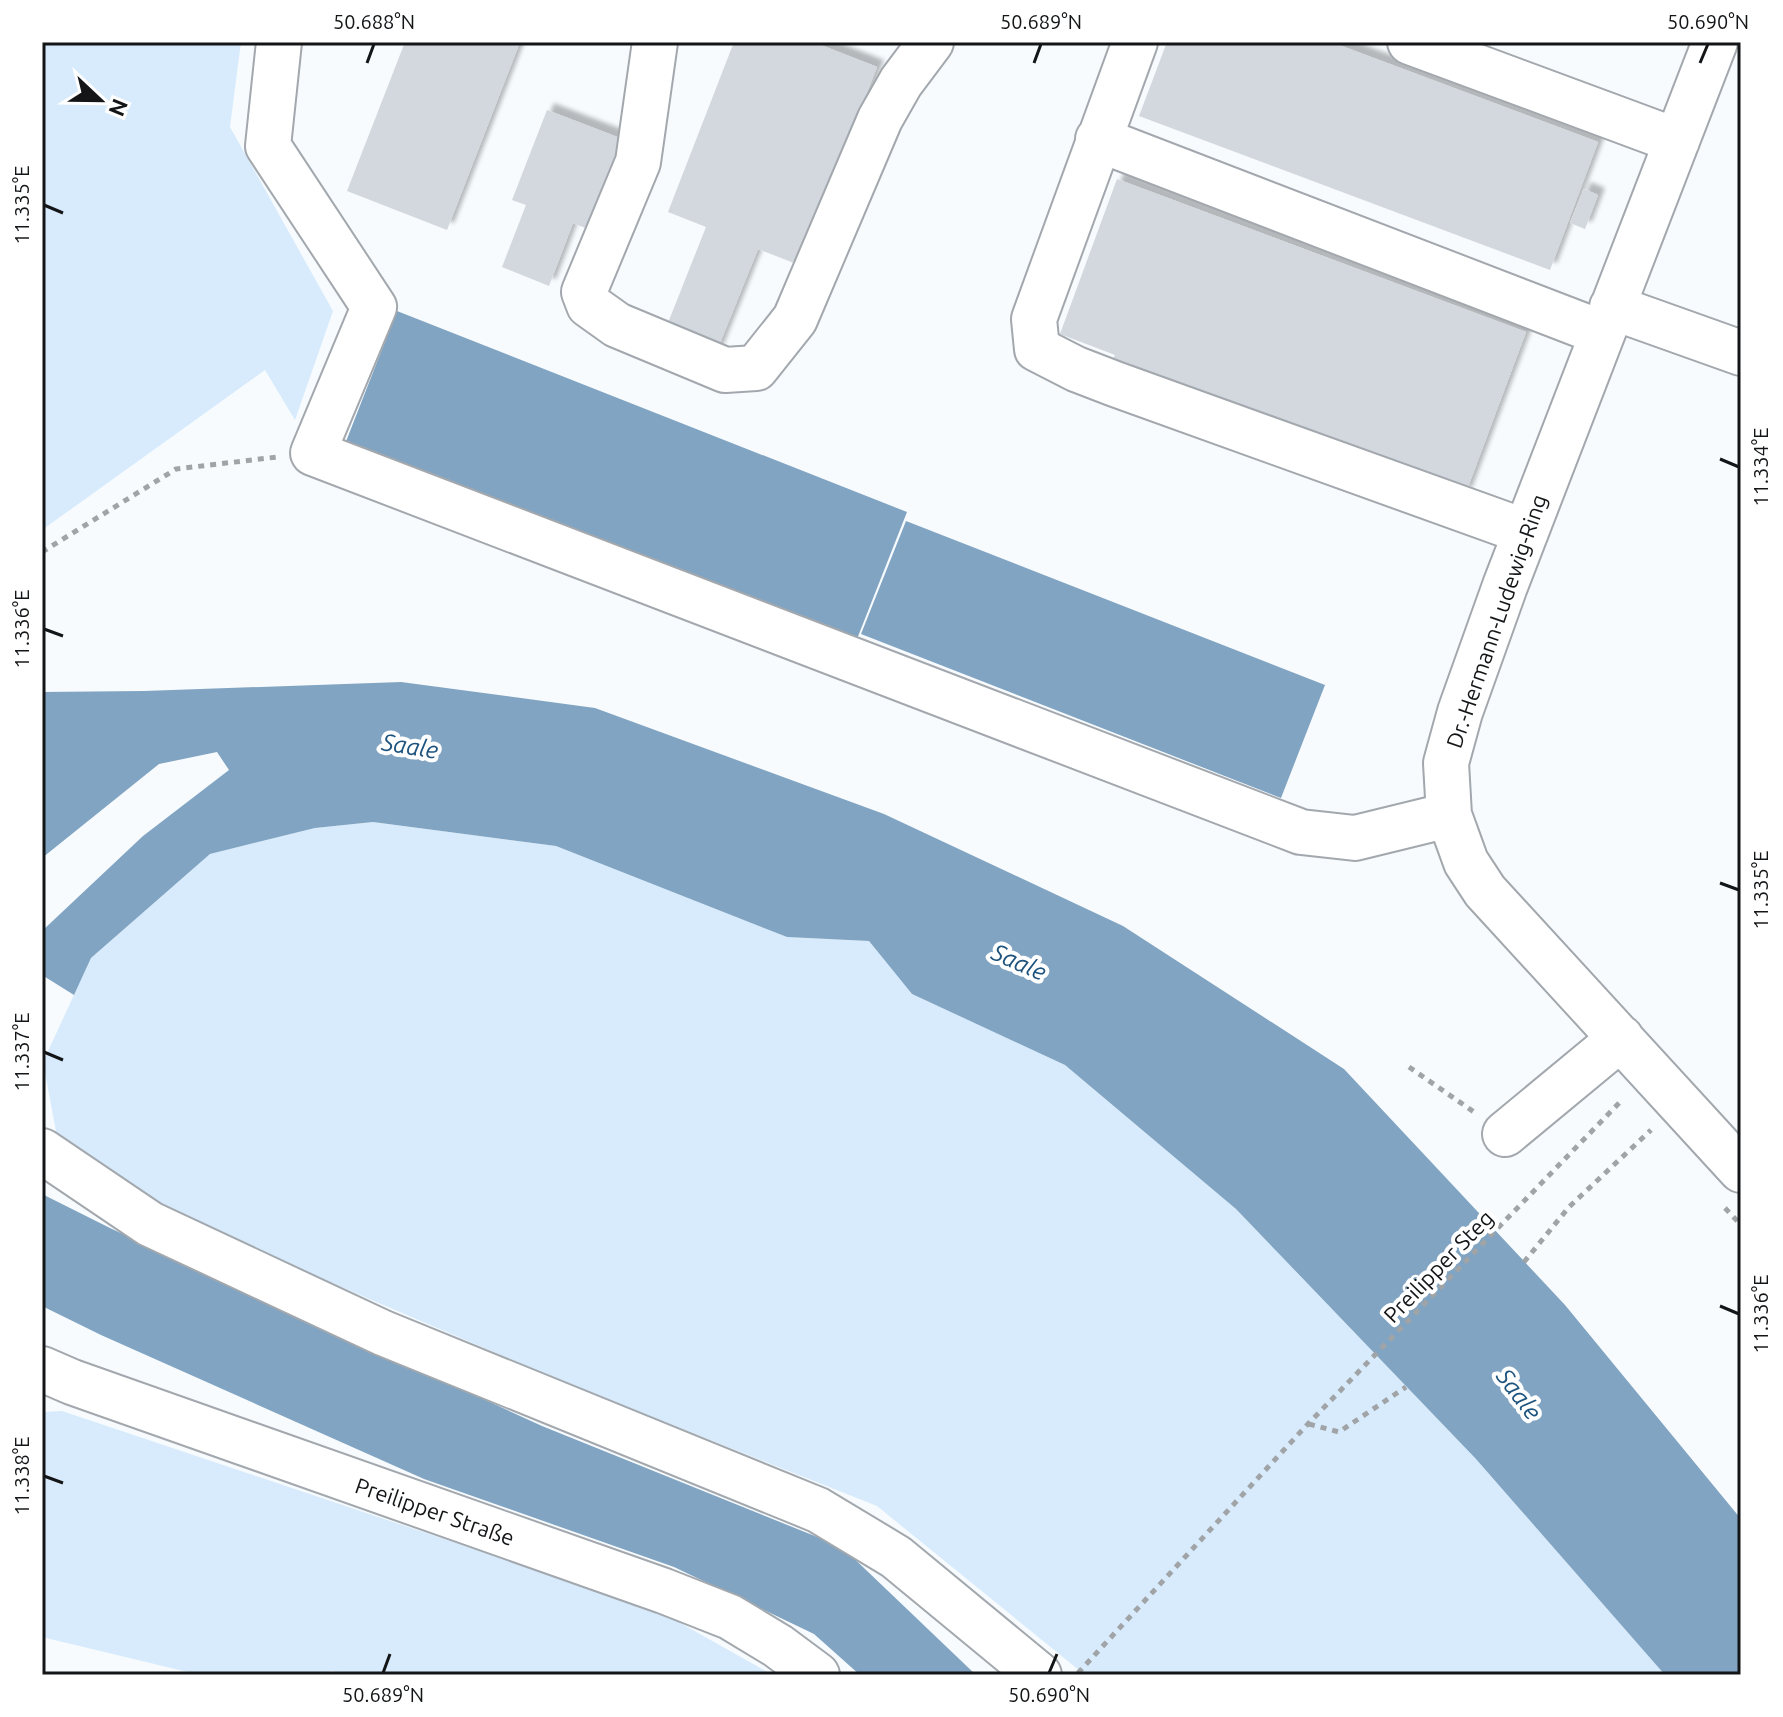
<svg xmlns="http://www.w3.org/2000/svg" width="1783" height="1717" font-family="Ubuntu,sans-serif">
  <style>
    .green { fill: #d8ebfc }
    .water { fill: #81a4c2 }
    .building { fill: #d2d8de; filter: url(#shadow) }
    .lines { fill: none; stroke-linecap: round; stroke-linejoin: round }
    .minor-casing { stroke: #a2a8ad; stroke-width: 48 }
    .path { stroke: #a0a4a6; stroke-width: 5; stroke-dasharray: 6 6; stroke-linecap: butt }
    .minor { stroke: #fff; stroke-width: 44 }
    .ticks { fill: none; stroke: #131517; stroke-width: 3 }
    .labels { text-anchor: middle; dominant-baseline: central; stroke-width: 8; stroke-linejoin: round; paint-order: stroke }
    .street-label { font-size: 22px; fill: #131517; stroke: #fff }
    .water-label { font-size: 24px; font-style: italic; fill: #1d537d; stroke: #fff }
    .neatline { fill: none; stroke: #131517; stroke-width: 3 }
    .ticks-label { font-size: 20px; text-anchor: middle; fill: #131517 }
  </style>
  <defs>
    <filter id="shadow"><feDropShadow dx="7" dy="-7" stdDeviation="2" flood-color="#0004"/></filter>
  </defs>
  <rect width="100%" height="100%" fill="#f7fbfe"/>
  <path class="green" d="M42 42H241L230 127 333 311 295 420 265 370 42 530Z
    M373 822 556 846 787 937 869 941 912 994 1065 1065 1236 1209 1476 1459 1665 1675H1085L877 1506 559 1380 142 1202 59 1147 43 1062 91 958 210 854 315 828Z
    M62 1411 659 1611 773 1675H356L332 1671 315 1675H200L42 1637V1412Z"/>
  <path class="water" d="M397 311 907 512 855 644 345 444Z
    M906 521 1325 685 1281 798 861 634Z
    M401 682 595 708 884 814 1123 926 1344 1069 1565 1305 1741 1519V1675H1665L1476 1459 1236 1209 1065 1065 912 994 869 941 787 937 556 846 373 822 315 828 210 854 91 958 74 995 42 975V931L143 836 229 770 217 752 159 764 42 858V692L144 691Z
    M42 1194 112 1229 542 1426 842 1547 976 1675H860L814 1634 674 1567 424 1479 101 1335 42 1306Z"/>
  <path class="building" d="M405 42H520L447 230 347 191Z
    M734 42H813L877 67 799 265 758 249 716 353 664 333 706 227 668 212Z
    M1167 42H1331L1598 142 1550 270 1139 116Z
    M547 110 638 145 603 235 573 223 549 286 502 267 526 205 512 200Z
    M1117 179 1526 332 1465 495 1111 363 1115 355 1060 334Z
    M1584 189 1598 195 1585 229 1570 223Z"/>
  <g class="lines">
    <defs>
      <path id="minor" d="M279 42 268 146 374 307 313 453 1301 832 1355 838 1449 815
        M655 42 638 162 584 292 589 305 617 325 725 370 756 368 795 319 880 119 901 82 931 42
        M1135 42 1034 319 1037 349 1076 369 1115 384 1526 532
        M1410 42 1677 141
        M1715 42 1505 586 1460 712 1446 763 1449 815 1466 862 1485 891 1741 1170
        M1098 139 1602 333
        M1612 307 1741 353
        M1505 1134 1621 1038
        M42 1151 150 1224 383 1333 818 1510 896 1557 1039 1675
        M42 1369 72 1382 664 1591 730 1617 778 1646 817 1675"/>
    </defs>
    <use href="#minor" class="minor-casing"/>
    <path class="path" d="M42 552 176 469 277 457
      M1409 1067 1474 1112
      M1725 1208 1741 1225
      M1524 1262 1569 1207 1651 1130
      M1309 1424 1339 1432 1406 1387
      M1078 1673 1306 1426 1622 1100"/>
    <use href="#minor" class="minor"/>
  </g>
  <path class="ticks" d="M367 63 374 44M1034 63 1041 44M1700 63 1708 44M44 205 63 213M1720 459 1739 467M44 629 63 636M1720 883 1739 890M44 1052 63 1060M1720 1306 1739 1314M44 1476 63 1483M383 1673 390 1654M1049 1673 1057 1654"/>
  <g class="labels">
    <g class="street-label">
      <text transform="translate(1496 621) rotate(-71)">Dr.-Hermann-Ludewig-Ring</text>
      <text transform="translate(1438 1266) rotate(-46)">Preilipper Steg</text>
      <text transform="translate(435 1511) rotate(19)">Preilipper Straße</text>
    </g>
    <g class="water-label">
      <text transform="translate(410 746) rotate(9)">Saale</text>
      <text transform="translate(1019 962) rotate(24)">Saale</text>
      <text transform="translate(1519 1394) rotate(53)">Saale</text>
    </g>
  </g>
  <rect width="1783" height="1717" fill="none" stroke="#ffffff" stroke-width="88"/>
  <g transform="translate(100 100) rotate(112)" stroke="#ffffff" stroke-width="6" paint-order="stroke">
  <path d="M0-6L14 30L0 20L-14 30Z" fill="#131517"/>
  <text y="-12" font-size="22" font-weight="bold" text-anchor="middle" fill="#131517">N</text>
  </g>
  <rect x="44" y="44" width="1695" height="1629" class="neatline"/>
  <g class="ticks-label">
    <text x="374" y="29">50.688°N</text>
    <text x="1041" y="29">50.689°N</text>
    <text x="1708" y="29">50.690°N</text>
    <text transform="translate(22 205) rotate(-90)" y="7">11.335°E</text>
    <text transform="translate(1761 467) rotate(-90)" y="7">11.334°E</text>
    <text transform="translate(22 629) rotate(-90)" y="7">11.336°E</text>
    <text transform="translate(1761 890) rotate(-90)" y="7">11.335°E</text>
    <text transform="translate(22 1052) rotate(-90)" y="7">11.337°E</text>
    <text transform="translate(1761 1314) rotate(-90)" y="7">11.336°E</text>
    <text transform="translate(22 1476) rotate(-90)" y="7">11.338°E</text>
    <text x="383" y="1702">50.689°N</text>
    <text x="1049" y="1702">50.690°N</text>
  </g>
</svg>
